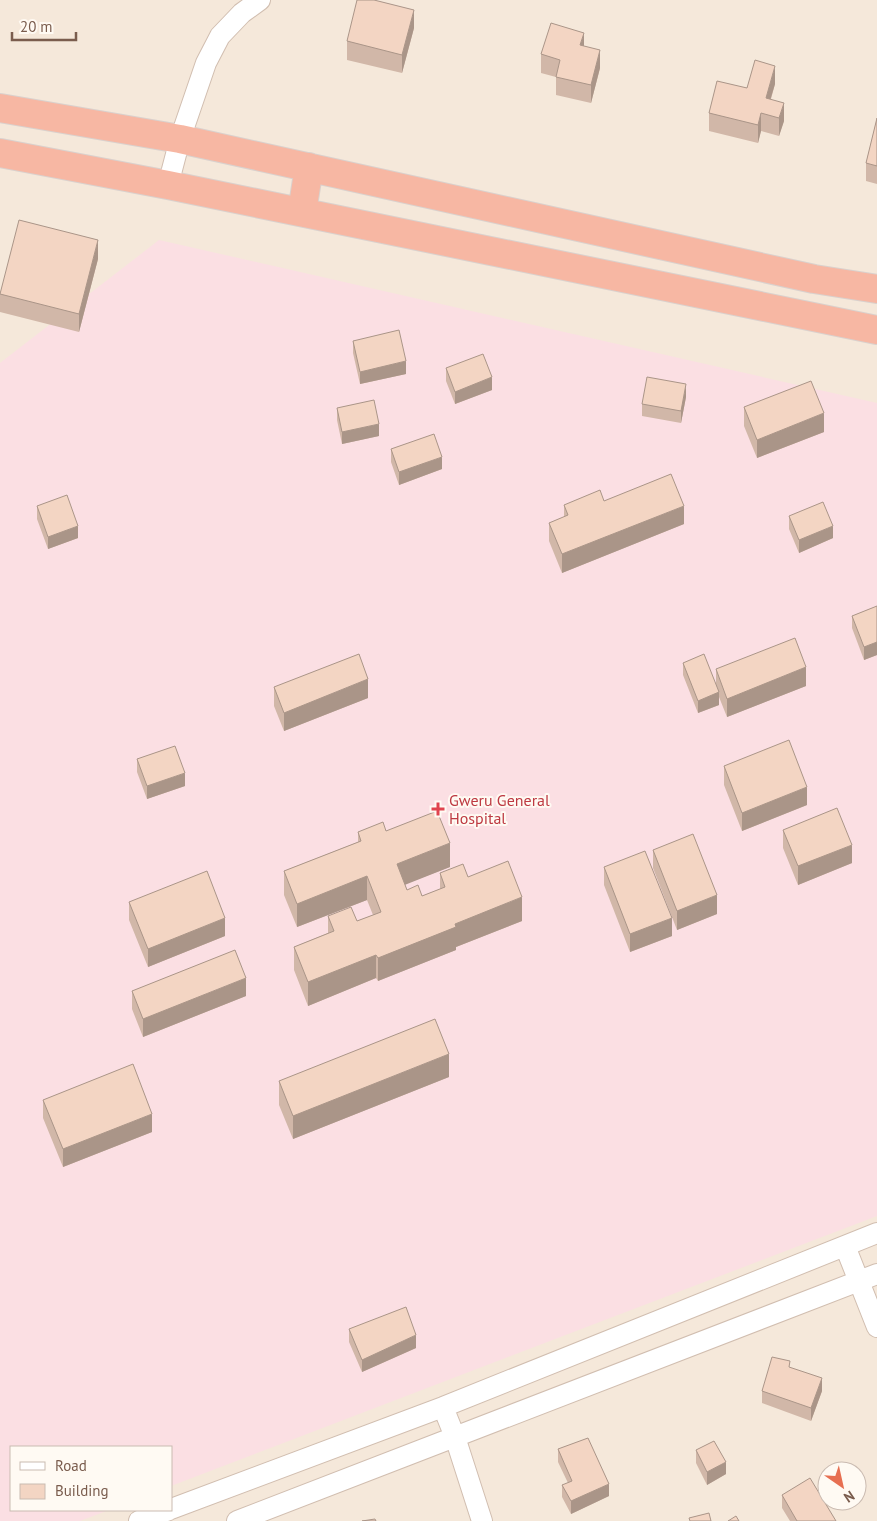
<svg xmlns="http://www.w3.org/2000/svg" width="877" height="1521" font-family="'PT Sans',sans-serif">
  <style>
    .residential { fill: #f5e8da; fill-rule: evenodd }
    .medical { fill: #fbdfe3 }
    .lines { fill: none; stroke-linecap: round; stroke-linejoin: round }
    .street-casing { stroke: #d1beb0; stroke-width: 22 }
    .highway-casing { stroke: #dad1cd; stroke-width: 30 }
    .street { stroke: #fff; stroke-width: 20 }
    .highway { stroke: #f7b7a3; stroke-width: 28 }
    .wall { fill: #d1b7a8 }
    .shaded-wall { fill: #aa9588 }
    .building { fill: #f3d5c3; stroke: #aa9588 }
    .health-dot { fill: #e0444e; stroke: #fffaf3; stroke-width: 2 }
    .labels { text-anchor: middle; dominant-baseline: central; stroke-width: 4; stroke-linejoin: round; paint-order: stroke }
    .health-label { font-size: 16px; fill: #be3a42; stroke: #fffaf3; text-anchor: start }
  </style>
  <rect width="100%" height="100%" fill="#fdf6ec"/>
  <path class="residential" d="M0 0H877V1521H0ZM11 1447H171V1510H11ZM827 1471H857V1501H827Z"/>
  <path class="medical" d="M159 240 877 403V1216L171 1486V1447H11V1510H109L80 1521H0V363Z"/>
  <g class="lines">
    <defs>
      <path id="street" d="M168 185 180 139 206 63 220 36 242 13 260 0
        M845 1246 877 1327
        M443 1407 455 1437 482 1521
        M171 1509 443 1407 877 1233
        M139 1521 169 1510
        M237 1521 877 1274"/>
      <path id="highway" d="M0 108 180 139 814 279 877 289
        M0 153 168 185 877 330
        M302 212 309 167"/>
    </defs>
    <use href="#street" class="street-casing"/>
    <use href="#highway" class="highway-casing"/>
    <use href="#street" class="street"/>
    <use href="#highway" class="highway"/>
  </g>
  <path class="wall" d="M414 28 402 73 347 60V41Z
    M584 46 600 68 591 103 556 95V77L541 73V54Z
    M775 84 771 99 784 121 779 136 761 131 758 143 709 131V113L747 88Z
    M877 118V184L866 181V163Z
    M98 259 79 332 0 312V293Z
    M353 341 406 374 360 384 353 353Z
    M446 368 492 390 455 404 446 381Z
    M686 397 681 423 642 416V404Z
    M744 407 824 432 757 458 744 426Z
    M337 408 379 436 342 444 337 420Z
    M391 449 442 469 399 485 391 462Z
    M604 501 684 524 562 573 549 541V523L564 517V505Z
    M37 506 78 538 48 549 37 519Z
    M789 516 833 538 799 553 789 529Z
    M877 606V655L864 660 852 628V616Z
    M683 663 716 683V669L806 686 727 717 719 697V705L698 713 683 675Z
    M274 687 368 698 284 731 274 706Z
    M137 759 185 786 147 799 137 772Z
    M724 766 807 805 742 831 724 785Z
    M783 830 852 863 798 885 783 848Z
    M386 831 450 867 405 884 407 890 422 896 440 889V873L468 877 522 921 456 947V950L378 981 376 978 308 1006 294 970V947L328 933V916L357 921 373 915 367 900 297 927 284 895V871L358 842V832Z
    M653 850 717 914 677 930 653 868Z
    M604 867 672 936 630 952 604 885Z
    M129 902 225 936 148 967 129 920Z
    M132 991 246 996 143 1037 132 1009Z
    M449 1077 293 1139 279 1105V1081Z
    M43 1100 152 1132 63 1167 43 1118Z
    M349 1329 416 1348 362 1372 349 1342Z
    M762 1391H822L811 1421 762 1403Z
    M558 1449 609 1496 571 1514 562 1497V1485L568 1483 558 1462Z
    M696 1450 726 1474 707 1485 696 1463Z
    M782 1495 836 1521H790L782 1508Z"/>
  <path class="shaded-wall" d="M414 10V28L402 73V55Z
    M584 33V52L580 45Z
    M600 50V68L591 103V85Z
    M775 66V84L766 114V98Z
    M784 103V121L779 136V118Z
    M761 113V131L758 143V125Z
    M98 240V259L79 332V314Z
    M406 361V374L360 384V372Z
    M492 377V390L455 404V392Z
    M686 384V397L681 423V411Z
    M824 413V432L757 458V440Z
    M379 424V436L342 444V432Z
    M442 457V469L399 485V472Z
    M684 506V524L562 573V554Z
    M78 526V538L48 549V537Z
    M833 526V538L799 553V540Z
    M877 642V655L864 660V647Z
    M806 667V686L727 717V699Z
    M368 679V698L284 731V713Z
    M719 692V705L698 713V701Z
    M185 773V786L147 799V786Z
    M807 787V805L742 831V813Z
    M450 843V867L397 888V864Z
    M852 845V863L798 885V866Z
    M367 876V900L297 927V904Z
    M717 895V914L677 930V911Z
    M522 897V921L456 947V950L378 981V958L455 924Z
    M225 918V936L148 967V949Z
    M672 918V936L630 952V934Z
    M376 955V978L308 1006V982Z
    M246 978V996L143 1037V1019Z
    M449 1054V1077L293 1139V1116Z
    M152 1114V1132L63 1167V1149Z
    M416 1335V1348L362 1372V1360Z
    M822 1378V1391L811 1421V1408Z
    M726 1462V1474L707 1485V1472Z
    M609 1484V1496L571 1514V1501Z"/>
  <path class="building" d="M357 0H374L414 10 402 55 347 41Z
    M551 23 584 33 580 45 600 50 591 85 556 77 560 60 541 54Z
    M755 60 775 66 766 98 784 103 779 118 761 113 758 125 709 113 717 81 747 88Z
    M877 118V166L866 163Z
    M19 220 98 240 79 314 0 294Z
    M399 330 406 361 360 372 353 341Z
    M483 354 492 377 455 392 446 368Z
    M647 377 686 384 681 411 642 404Z
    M811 381 824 413 757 440 744 407Z
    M374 400 379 424 342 432 337 408Z
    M434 434 442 457 399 472 391 449Z
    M671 474 684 506 562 554 549 523 568 515 564 505 600 490 604 501Z
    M67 495 78 526 48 537 37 506Z
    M823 502 833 526 799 540 789 516Z
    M877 606V642L864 647 852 616Z
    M795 638 806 667 727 699 716 669Z
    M359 654 368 679 284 713 274 687Z
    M704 654 719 692 698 701 683 663Z
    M789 740 807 787 742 813 724 766Z
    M175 746 185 773 147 786 137 759Z
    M837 808 852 845 798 866 783 830Z
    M437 811 450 843 397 864 407 890 418 885 422 896 445 887 440 873 463 864 468 877 508 861 522 897 455 924 456 927 378 958 376 955 308 982 294 947 334 931 328 916 351 907 357 921 381 912 367 876 297 904 284 871 361 841 358 832 383 822 386 831Z
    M693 834 717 895 677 911 653 850Z
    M645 851 672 918 630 934 604 867Z
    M207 871 225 918 148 949 129 902Z
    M235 950 246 978 143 1019 132 991Z
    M435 1019 449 1054 293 1116 279 1081Z
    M133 1064 152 1114 63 1149 43 1100Z
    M406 1307 416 1335 362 1360 349 1329Z
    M772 1357 790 1361 789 1367 822 1378 811 1408 762 1391Z
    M588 1438 609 1484 571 1501 562 1485 572 1481 558 1449Z
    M714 1441 726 1462 707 1472 696 1450Z
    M810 1478 836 1521H797L782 1495Z
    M709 1513 711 1521H690L689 1518Z
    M736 1516 739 1521H728Z
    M375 1519 376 1521H362Z"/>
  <path class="health-dot" d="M435.5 801.5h5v5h5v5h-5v5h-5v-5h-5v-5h5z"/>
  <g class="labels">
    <g class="health-label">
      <text x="449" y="800">Gweru General<tspan x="449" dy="18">Hospital</tspan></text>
    </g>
  </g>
  <rect x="10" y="1446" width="162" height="65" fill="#fffaf3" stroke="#cabbb1"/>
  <rect x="20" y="1462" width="25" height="8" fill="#ffffff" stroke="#cabbb1"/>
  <text x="55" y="1471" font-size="15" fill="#7a5c4d">Road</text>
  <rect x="20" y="1484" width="25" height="15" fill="#f3d5c3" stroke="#cabbb1"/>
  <text x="55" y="1496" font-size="15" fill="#7a5c4d">Building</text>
  <g transform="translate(842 1486) rotate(146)"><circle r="24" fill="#fffaf3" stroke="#cabbb1"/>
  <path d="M0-4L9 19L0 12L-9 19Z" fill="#e76f51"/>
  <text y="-8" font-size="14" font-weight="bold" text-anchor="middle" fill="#7a5c4d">N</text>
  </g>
  <path d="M12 32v8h64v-8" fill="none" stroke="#7a5c4d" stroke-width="2.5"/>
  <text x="20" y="32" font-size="15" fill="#7a5c4d" stroke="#fffaf3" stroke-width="4" paint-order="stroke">20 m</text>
</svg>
